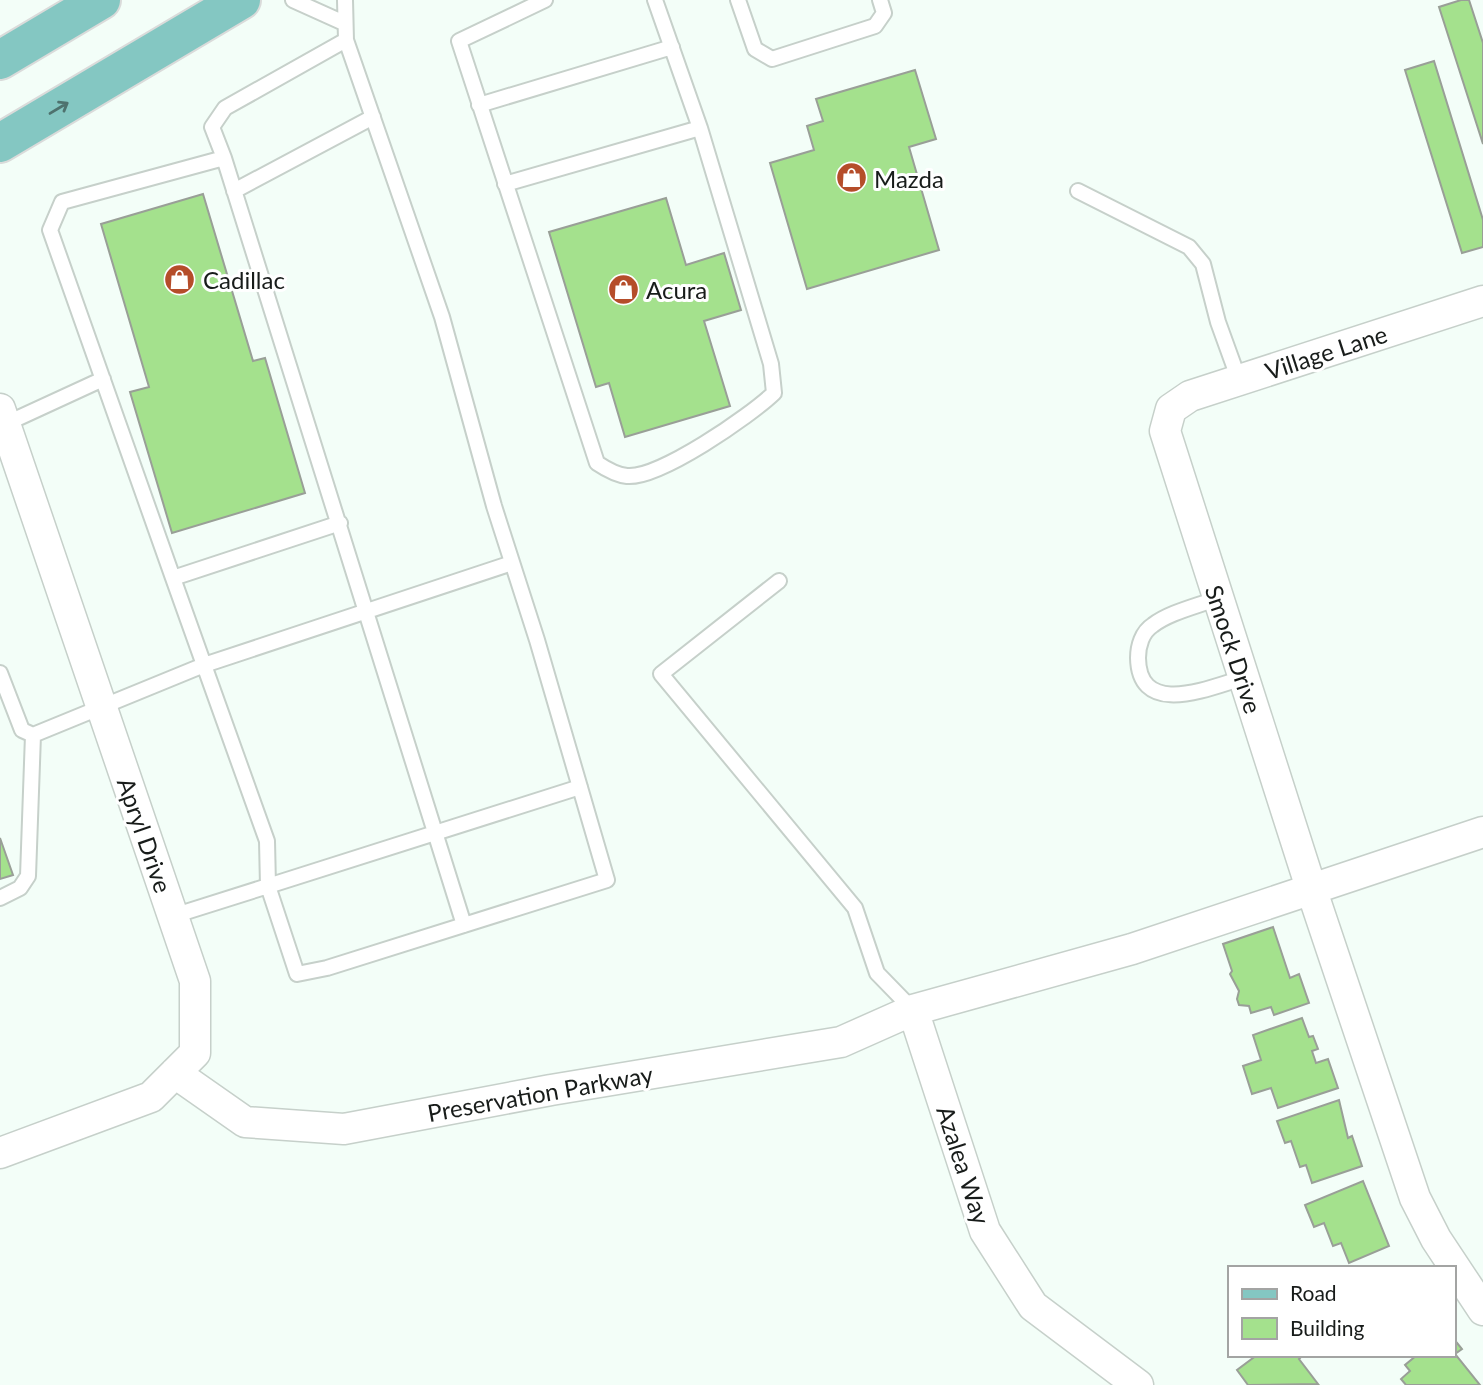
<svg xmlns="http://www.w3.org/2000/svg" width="1483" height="1385" font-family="Lato,sans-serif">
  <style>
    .building { fill: #a4e18d; stroke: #999f97; stroke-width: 2 }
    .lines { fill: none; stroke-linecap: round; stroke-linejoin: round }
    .lane-casing { stroke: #c6d0ca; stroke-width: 18 }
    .street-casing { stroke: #c6d0ca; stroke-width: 33 }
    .primary-casing { stroke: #dadbda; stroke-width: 42 }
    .lane { stroke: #fff; stroke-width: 14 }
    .street { stroke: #fff; stroke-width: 30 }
    .primary { stroke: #84c7c2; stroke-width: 38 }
    .oneway { stroke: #4e726e }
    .labels { text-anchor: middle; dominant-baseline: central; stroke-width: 6; stroke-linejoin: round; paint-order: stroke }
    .poi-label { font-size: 24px; fill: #181c1a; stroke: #fff; text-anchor: start }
    .street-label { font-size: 24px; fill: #181c1a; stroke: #fff }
  </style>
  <rect width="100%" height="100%" fill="#f3fef8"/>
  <path class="building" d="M1461 0H1469L1483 43V144L1439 7Z
    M1434 61 1483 220V247L1462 253 1405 70Z
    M915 70 936 139 909 147 939 250 807 289 770 163 814 150 807 126 823 121 816 99Z
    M203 194 253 361 265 358 305 493 172 533 130 392 149 387 101 224Z
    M666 198 686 265 724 253 741 310 704 321 730 406 625 437 609 383 596 387 549 232Z
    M0 838 13 875 0 879Z
    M1273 927 1290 978 1299 974 1309 1003 1274 1015 1271 1007 1251 1013 1249 1006 1239 1005 1237 999 1239 991 1230 974 1232 971 1223 944Z
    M1302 1018 1309 1037 1313 1036 1318 1049 1312 1051 1316 1063 1328 1059 1338 1088 1278 1108 1271 1088 1252 1094 1243 1066 1261 1060 1253 1035Z
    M1339 1100 1348 1138 1352 1136 1362 1166 1312 1183 1306 1165 1300 1167 1291 1141 1285 1143 1277 1121Z
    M1363 1181 1389 1246 1349 1263 1341 1243 1333 1246 1324 1223 1314 1227 1305 1205Z
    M1453 1338 1462 1349 1455 1354 1480 1385H1406L1401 1379 1410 1371 1405 1365 1417 1355H1453Z
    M1257 1355H1303L1299 1359 1318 1384 1248 1385 1237 1370Z"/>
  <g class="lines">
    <defs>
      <path id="lane" d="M293 0 344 23
        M545 0 459 41 597 463C606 469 616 475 627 476 659 479 750 416 774 393L771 364 700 128 655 0
        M738 0 755 49 772 59 875 26 884 13 880 0
        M479 105 672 47
        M224 158 464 925
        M505 184 700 128
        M234 191 373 117
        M1078 191 1189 247 1203 264 1218 322 1239 380
        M1 426 103 379
        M340 523 173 578 50 230 62 202 224 158 212 127 225 108 346 40
        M512 563 204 665 267 841 268 886 580 787
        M779 581 661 674 855 908 877 973 913 1010
        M1218 598C1198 606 1170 612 1153 625 1142 632 1138 646 1138 658 1139 719 1211 687 1243 678
        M0 673 22 730 33 735 204 665 173 578
        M0 898 20 888 28 876 33 735
        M173 916 268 886 297 974 327 968 607 880 537 640 494 506 442 317 346 40 345 0"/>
      <path id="street" d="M1483 301 1190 396 1171 409 1165 431 1311 888 1415 1198 1436 1239 1483 1310
        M0 409 195 981V1053L151 1097 0 1153
        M913 1010 985 1231 1033 1306 1138 1385
        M175 1073 245 1122 344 1129 551 1090 841 1042 913 1010 1132 949 1483 832"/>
      <path id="primary" d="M0 60 101 0
        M0 143 241 0"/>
    </defs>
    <use href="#lane" class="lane-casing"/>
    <use href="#street" class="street-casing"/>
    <use href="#primary" class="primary-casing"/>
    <use href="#lane" class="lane"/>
    <use href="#street" class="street"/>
    <use href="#primary" class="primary"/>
  </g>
  <defs><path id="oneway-shaft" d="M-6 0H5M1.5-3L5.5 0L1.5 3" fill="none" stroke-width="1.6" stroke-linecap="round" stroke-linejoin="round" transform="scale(1.75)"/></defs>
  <use class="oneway" href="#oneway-shaft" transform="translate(59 108) rotate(-31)"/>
  <defs>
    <symbol id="shop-disc" viewBox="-11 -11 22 22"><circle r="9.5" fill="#b54d2a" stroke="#fff"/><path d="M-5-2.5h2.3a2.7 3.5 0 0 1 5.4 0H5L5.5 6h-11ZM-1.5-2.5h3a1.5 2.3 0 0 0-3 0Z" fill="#fff"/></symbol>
  </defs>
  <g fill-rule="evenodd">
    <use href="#shop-disc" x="834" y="160" width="35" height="35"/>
    <use href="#shop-disc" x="162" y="262" width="35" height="35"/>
    <use href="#shop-disc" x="606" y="272" width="35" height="35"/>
  </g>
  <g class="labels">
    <g class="poi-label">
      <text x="874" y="178">Mazda</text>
      <text x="203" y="279">Cadillac</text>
      <text x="646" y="289">Acura</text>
    </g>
    <g class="street-label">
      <text transform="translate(1326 352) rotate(-18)">Village Lane</text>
      <text transform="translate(1234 649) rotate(72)">Smock Drive</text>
      <text transform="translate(145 835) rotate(71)">Apryl Drive</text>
      <text transform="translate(540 1093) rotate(-10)">Preservation Parkway</text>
      <text transform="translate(964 1165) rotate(72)">Azalea Way</text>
    </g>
  </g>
  <rect x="1228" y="1266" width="228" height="91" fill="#ffffff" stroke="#a3a4a3" stroke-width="2"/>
  <rect x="1242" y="1289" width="35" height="10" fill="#84c7c2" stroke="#a3a4a3" stroke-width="2"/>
  <text x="1290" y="1301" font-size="21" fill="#181c1a">Road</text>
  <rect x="1242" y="1318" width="35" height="21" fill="#a4e18d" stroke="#a3a4a3" stroke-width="2"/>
  <text x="1290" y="1336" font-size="21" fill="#181c1a">Building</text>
</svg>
